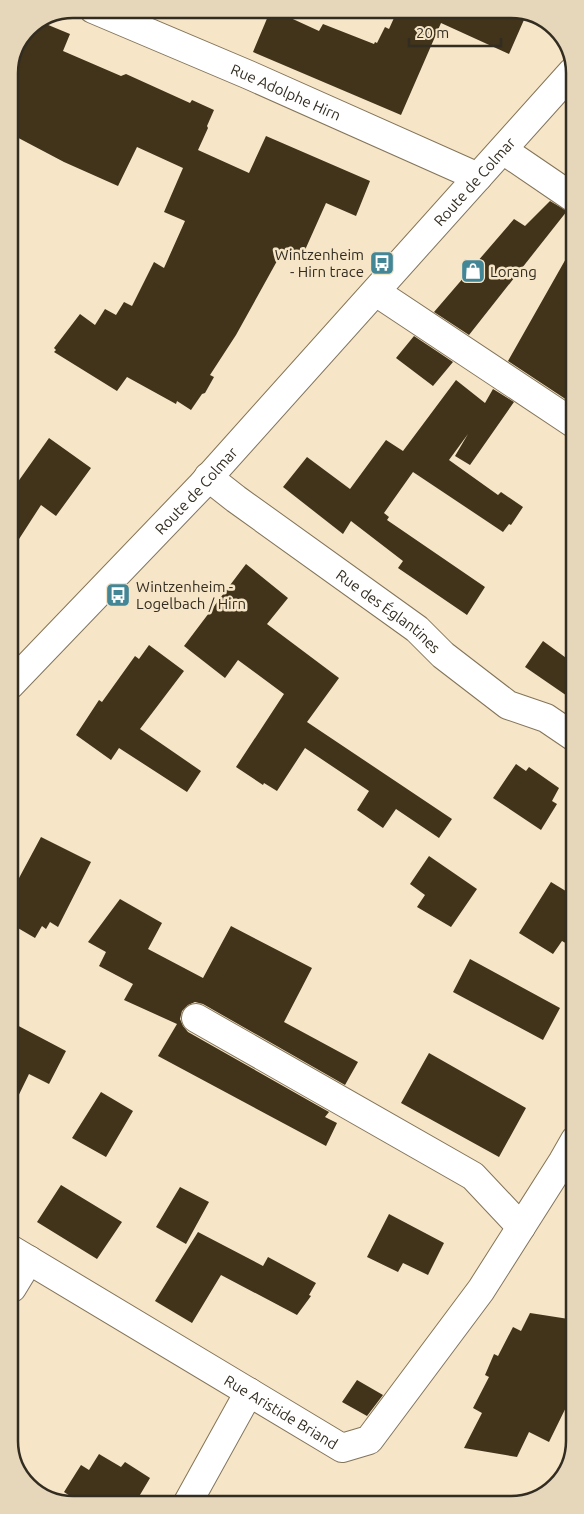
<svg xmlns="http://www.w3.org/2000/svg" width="584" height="1514" font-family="Ubuntu,sans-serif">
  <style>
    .building { fill: #41341b }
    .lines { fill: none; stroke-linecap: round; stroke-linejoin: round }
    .minor-casing { stroke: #837459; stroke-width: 30 }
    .major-casing { stroke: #837459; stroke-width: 30 }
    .minor { stroke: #fff; stroke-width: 28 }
    .major { stroke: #fff; stroke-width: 28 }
    .labels { text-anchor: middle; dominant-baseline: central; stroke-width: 5; stroke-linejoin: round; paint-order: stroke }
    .street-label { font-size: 15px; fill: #332d21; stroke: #f6e5c7 }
    .poi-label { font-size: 15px; fill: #332d21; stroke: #f6e5c7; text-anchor: start }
    .rim { fill: none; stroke: #332d21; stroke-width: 2.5 }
  </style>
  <rect width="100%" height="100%" fill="#f6e5c7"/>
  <path class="building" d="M271 9 319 31 323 24 374 44 375 42 377 43 385 27 389 29 398 9H516L527 13 509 54 441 23 401 115 253 52Z
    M41 22 70 34 63 51 121 76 126 74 190 103 192 100 214 110 207 126 208 128 198 150 249 173 266 136 370 181 356 216 326 203 301 259 282 252 236 335 210 375 214 377 205 393 202 394 191 410 177 401 176 404 127 377 117 391 54 352 56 350 54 348 80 314 95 325 105 309 116 315 124 302 132 306 154 262 164 268 185 221 164 212 183 168 137 147 118 186 64 162 9 133V68L28 27Z
    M550 201 567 211 469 335 434 312 514 219 525 226Z
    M572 248 573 331V404L508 361Z
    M414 336 453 362 433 386 396 358Z
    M456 380 485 403 493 389 514 402 470 465 455 456 468 434 449 460 498 495 501 492 523 507 511 525 509 524 503 532 413 472 384 513 389 517 387 520 485 587 467 615 398 568 403 561 351 521 343 534 283 487 307 457 350 489 386 440 403 451Z
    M49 438 91 468 56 516 41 505 10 553V493Z
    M246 564 288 598 267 624 339 678 307 722 452 819 439 838 396 809 383 828 357 810 369 791 305 748 277 791 264 783 263 785 236 767 284 694 238 660 225 678 184 646Z
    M543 641 573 663V700L525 667Z
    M149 645 184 671 140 729 201 771 187 792 119 748 111 760 76 735 99 700 102 702 135 656 139 659Z
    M516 764 526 771 529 767 559 788 552 801 557 804 541 830 493 798Z
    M41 837 91 862 58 927 50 922 46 929 42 926 35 938 11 924V893Z
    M429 856 477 889 451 927 417 907 425 895 410 884Z
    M551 882 574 896V948L562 941 553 954 519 933Z
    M120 899 162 923 148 949 203 978 231 926 312 968 284 1022 358 1062 345 1085 203 1004 195 1002 188 1005 182 1011 180 1019 183 1026 188 1032 329 1112 325 1117 337 1123 326 1146 158 1056 177 1024 124 1000 133 984 99 966 106 952 88 942Z
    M470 959 560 1008 543 1040 453 992Z
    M11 1022 66 1051 49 1084 29 1074 11 1111Z
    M429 1053 526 1108 499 1157 401 1103Z
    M101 1092 133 1111 106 1157 72 1138Z
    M61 1185 122 1222 97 1259 37 1222Z
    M180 1187 209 1202 186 1244 156 1227Z
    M389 1214 444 1243 428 1275 403 1263 398 1272 367 1257Z
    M198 1232 263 1266 268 1257 316 1283 309 1295 311 1296 297 1315 221 1275 192 1323 155 1301Z
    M530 1313 575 1320V1389L549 1442 529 1432 517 1457 464 1448 482 1413 473 1408 489 1377 485 1375 494 1354 498 1356 513 1327 521 1331Z
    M357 1380 383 1395 367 1416 342 1402Z
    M99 1454 121 1467 125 1462 150 1478 134 1505H84L64 1492 81 1465 89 1470Z"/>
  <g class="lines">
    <defs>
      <g id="minor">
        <path id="s1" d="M93 9 249 75 478 177"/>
        <path d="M503 150 572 197"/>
        <path d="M376 292 573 423"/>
        <path id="s2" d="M208 477 236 499 417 629 443 655 508 705 546 718 574 737"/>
        <path d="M196 1018 473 1176 521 1227"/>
        <path id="s3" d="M12 1250 342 1448 369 1440 481 1290 563 1161 575 1140"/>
        <path d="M12 1288 29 1260"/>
        <path d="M187 1504 249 1392"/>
      </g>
      <g id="major">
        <path id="s4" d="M10 685 200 487 572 72"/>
      </g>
    </defs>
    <use href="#minor" class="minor-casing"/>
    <use href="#major" class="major-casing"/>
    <use href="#minor" class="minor"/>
    <use href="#major" class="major"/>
  </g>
  <defs>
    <symbol id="bus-square" viewBox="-11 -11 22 22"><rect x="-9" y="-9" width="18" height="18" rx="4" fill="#438696" stroke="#f6e5c7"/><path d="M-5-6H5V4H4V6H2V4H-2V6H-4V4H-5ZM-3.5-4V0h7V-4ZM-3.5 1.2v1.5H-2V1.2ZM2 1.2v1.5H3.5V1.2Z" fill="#fff"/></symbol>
    <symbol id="shop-square" viewBox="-11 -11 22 22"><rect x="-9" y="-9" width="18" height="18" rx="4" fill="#438696" stroke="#f6e5c7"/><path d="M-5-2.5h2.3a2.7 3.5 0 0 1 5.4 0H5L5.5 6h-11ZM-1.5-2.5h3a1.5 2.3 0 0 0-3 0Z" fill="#fff"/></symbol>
  </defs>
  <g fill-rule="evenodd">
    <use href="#bus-square" x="368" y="249" width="28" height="28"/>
    <use href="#shop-square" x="459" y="257" width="28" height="28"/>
    <use href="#bus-square" x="104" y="581" width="28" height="28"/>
  </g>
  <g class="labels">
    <g class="street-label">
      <text stroke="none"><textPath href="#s1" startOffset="210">Rue Adolphe Hirn</textPath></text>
      <text stroke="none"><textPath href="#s4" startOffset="685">Route de Colmar</textPath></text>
      <text stroke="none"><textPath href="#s4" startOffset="269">Route de Colmar</textPath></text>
      <text stroke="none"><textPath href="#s2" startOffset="225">Rue des Églantines</textPath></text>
      <text stroke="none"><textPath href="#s3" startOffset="314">Rue Aristide Briand</textPath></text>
    </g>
    <g class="poi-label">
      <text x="364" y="254" text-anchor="end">Wintzenheim<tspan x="364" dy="17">- Hirn trace</tspan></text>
      <text x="490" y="271">Lorang</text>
      <text x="136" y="586">Wintzenheim -<tspan x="136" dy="17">Logelbach / Hirn</tspan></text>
    </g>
  </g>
  <path d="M0 0H584V1514H0ZM73 18H511A55 55 0 0 1 566 73V1441A55 55 0 0 1 511 1496H73A55 55 0 0 1 18 1441V73A55 55 0 0 1 73 18Z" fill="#e6d6ba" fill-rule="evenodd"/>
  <path class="rim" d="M73 18H511A55 55 0 0 1 566 73V1441A55 55 0 0 1 511 1496H73A55 55 0 0 1 18 1441V73A55 55 0 0 1 73 18Z"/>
  <path d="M409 38v8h92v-8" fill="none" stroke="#332d21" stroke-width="2.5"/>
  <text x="416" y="38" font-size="15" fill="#332d21" stroke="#f6e5c7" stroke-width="4" paint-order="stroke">20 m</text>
</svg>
